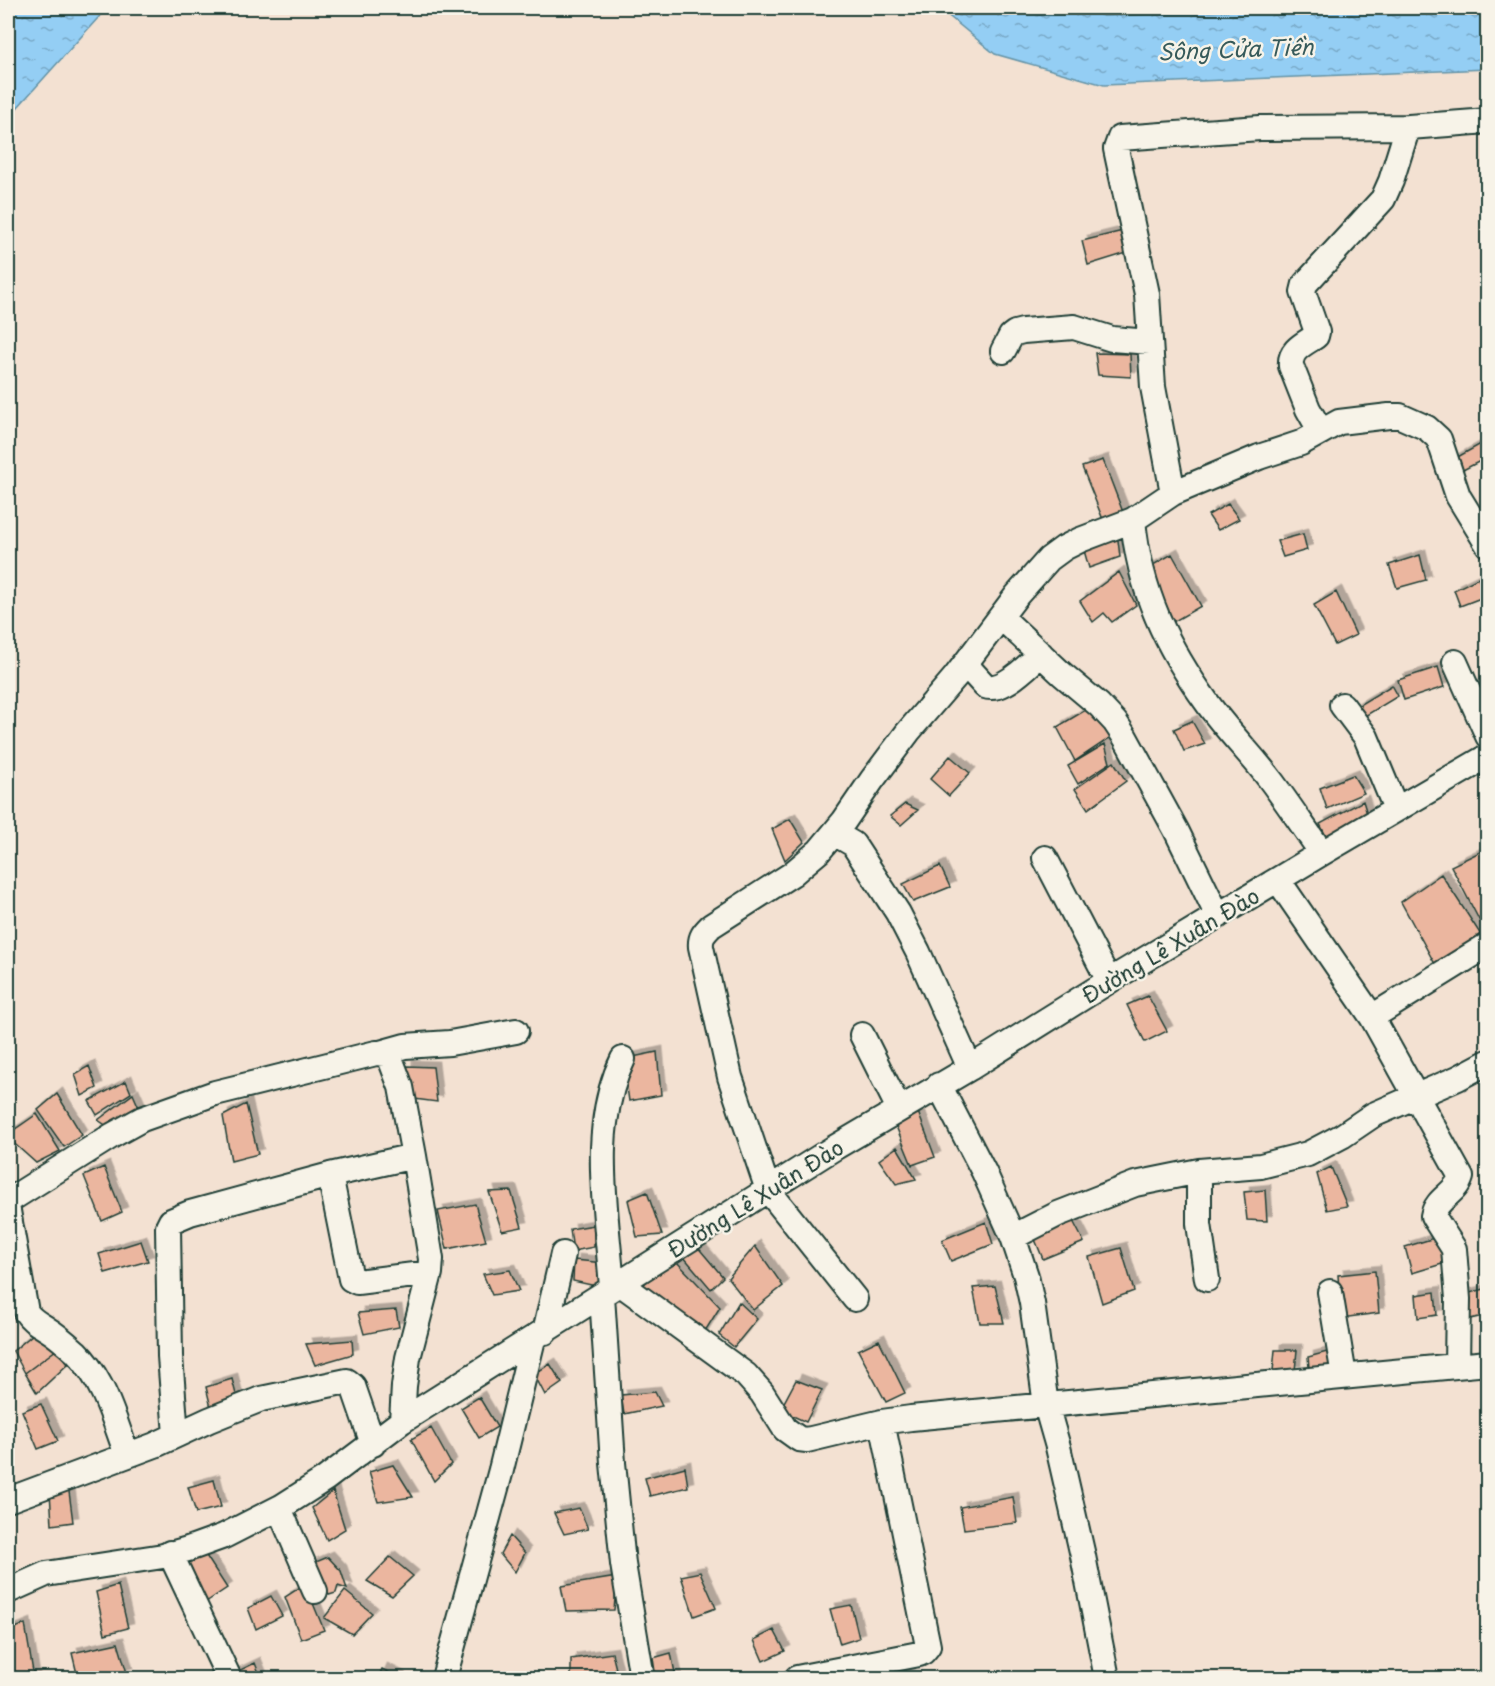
<svg xmlns="http://www.w3.org/2000/svg" width="1495" height="1686" font-family="'Playpen Sans',sans-serif">
  <style>
    .water { fill: url(#water-ripples); stroke: #6594a7; stroke-width: 1.5 }
    .building { fill: #ebb69f; stroke: #1f3d34; stroke-width: 1.5; filter: url(#shadow) }
    .lines { fill: none; stroke-linecap: round; stroke-linejoin: round }
    .minor-casing { stroke: #1f3d34; stroke-width: 28 }
    .minor { stroke: #f7f3e8; stroke-width: 24 }
    .labels { text-anchor: middle; dominant-baseline: central; stroke-width: 5; stroke-linejoin: round; paint-order: stroke }
    .street-label { font-size: 21px; fill: #1f3d34; stroke: #f7f3e8 }
    .water-label { font-size: 22px; font-style: italic; fill: #365a5a; stroke: #f7f3e8 }
  </style>
  <defs>
    <pattern id="water-ripples" width="26" height="14" patternUnits="userSpaceOnUse" patternTransform="scale(1.5)"><rect width="26" height="14" fill="#94cef4"/><path d="M2 4q2-2 4 0t4 0M15 11q2-2 4 0t4 0" fill="none" stroke="#78a8c6"/></pattern>
    <filter id="shadow"><feDropShadow dx="5.5" dy="-5.5" stdDeviation="0" flood-color="#0004"/></filter>
  </defs>
  <rect width="100%" height="100%" fill="#f3e1d2"/>
  <filter id="ink" filterUnits="userSpaceOnUse"><feTurbulence type="fractalNoise" baseFrequency=".0167" numOctaves="2"/><feDisplacementMap in="SourceGraphic" scale="12" xChannelSelector="R" yChannelSelector="G"/><feConvolveMatrix kernelMatrix="1 2 1 2 8 2 1 2 1" color-interpolation-filters="sRGB"/></filter>
  <g filter="url(#ink)">
    <path class="water" d="M18 8H107L8 118V19Z
      M939 8H1083L1103 16 1302 8H1487V69L1104 85 995 54Z"/>
    <path class="building" d="M1127 230 1130 252 1088 265 1082 241Z
      M1095 353 1130 354 1131 377 1098 375Z
      M1488 440V457L1463 470 1454 459Z
      M1103 460 1126 520 1106 527 1082 467Z
      M1228 504 1239 519 1218 530 1208 515Z
      M1117 532 1120 557 1089 568 1083 547Z
      M1303 534 1307 550 1283 557 1277 541Z
      M1172 554 1201 606 1171 623 1141 572Z
      M1420 555 1426 580 1397 588 1389 565Z
      M1119 572 1136 605 1112 622 1104 613 1093 622 1080 601Z
      M1478 578 1486 596 1460 606 1454 590Z
      M1336 592 1356 635 1335 645 1314 605Z
      M1438 667 1444 687 1404 700 1398 680Z
      M1392 685 1398 696 1360 719 1354 708Z
      M1089 708 1111 737 1075 761 1057 727Z
      M1192 721 1205 744 1184 751 1174 729Z
      M1105 744 1110 763 1078 784 1068 766Z
      M950 756 970 773 949 796 930 779Z
      M1114 762 1126 781 1088 809 1075 789Z
      M1353 775 1364 793 1327 809 1320 788Z
      M1363 801 1368 817 1328 840 1320 824Z
      M905 804 918 810 901 825 890 816Z
      M790 819 804 842 785 860 772 829Z
      M1488 848V937L1451 866Z
      M940 866 950 887 913 902 903 884Z
      M1441 874 1483 938 1435 964 1401 902Z
      M1148 996 1167 1031 1145 1042 1127 1005Z
      M657 1052 661 1095 629 1101 623 1059Z
      M89 1066 97 1088 82 1096 75 1074Z
      M407 1066 433 1067 437 1102 407 1098Z
      M126 1081 131 1093 97 1115 89 1101Z
      M57 1094 82 1135 64 1147 38 1110Z
      M133 1094 140 1110 110 1128 98 1120Z
      M246 1104 258 1154 231 1161 223 1116Z
      M918 1112 935 1157 912 1165 893 1119Z
      M37 1114 60 1151 36 1163 8 1138V1134Z
      M897 1147 916 1179 896 1184 879 1160Z
      M104 1167 122 1212 102 1221 84 1176Z
      M1331 1167 1347 1206 1327 1210 1317 1174Z
      M1265 1190 1267 1221 1247 1220 1244 1192Z
      M511 1191 522 1227 502 1231 489 1192Z
      M647 1192 662 1235 637 1237 628 1200Z
      M475 1204 486 1241 447 1249 438 1211Z
      M1071 1217 1084 1242 1043 1259 1034 1237Z
      M986 1222 993 1244 951 1261 942 1240Z
      M594 1225V1247L573 1251 570 1229Z
      M1441 1236 1452 1261 1412 1273 1405 1247Z
      M141 1241 148 1261 105 1273 99 1254Z
      M696 1245 723 1277 711 1289 683 1256Z
      M755 1246 783 1286 753 1310 728 1278Z
      M1121 1248 1134 1291 1102 1303 1089 1257Z
      M674 1259 720 1307 702 1336 637 1290Z
      M574 1260 604 1263 605 1288 573 1281Z
      M510 1270 519 1291 492 1295 483 1274Z
      M1375 1271 1379 1313 1341 1318 1338 1275Z
      M995 1286 1004 1323H980L973 1288Z
      M1488 1288V1315L1470 1319 1466 1294Z
      M1435 1292 1437 1315 1418 1318 1416 1295Z
      M739 1302 757 1319 734 1347 719 1335Z
      M396 1310 399 1327 364 1334 358 1313Z
      M38 1330 56 1350 25 1373 13 1351Z
      M352 1340 353 1354 315 1365 306 1344Z
      M879 1340 905 1393 886 1402 858 1350Z
      M56 1350 68 1364 37 1393 25 1373Z
      M1275 1350H1297L1295 1371H1273Z
      M1331 1351 1335 1372 1310 1377 1308 1357Z
      M550 1364 562 1383 545 1395 534 1374Z
      M232 1379 239 1406 213 1416 206 1387Z
      M796 1380 822 1390 806 1422 780 1410Z
      M655 1392 662 1406 624 1414 621 1395Z
      M479 1397 497 1427 479 1438 461 1408Z
      M41 1404 58 1441 38 1449 22 1411Z
      M431 1428 451 1464 434 1481 411 1439Z
      M393 1465 413 1497 378 1502 369 1472Z
      M685 1467 688 1487 650 1496 645 1478Z
      M214 1480 221 1507 196 1513 188 1487Z
      M68 1484 73 1522 52 1525 50 1491Z
      M333 1491 345 1529 327 1540 312 1508Z
      M1013 1497 1017 1523 964 1529 960 1507Z
      M579 1508 588 1529 564 1534 554 1513Z
      M510 1536 525 1553 515 1572 500 1554Z
      M203 1551 227 1588 206 1602 186 1561Z
      M328 1557 341 1571 347 1589 338 1586 336 1593 329 1595 311 1564Z
      M390 1557 413 1576 392 1596 367 1581Z
      M700 1572 716 1608 694 1616 681 1576Z
      M617 1577 614 1610 566 1611 561 1586Z
      M305 1584 324 1630 301 1639 285 1597Z
      M118 1585 128 1628 105 1634 96 1592Z
      M345 1591 372 1613 352 1634 324 1618Z
      M271 1596 282 1616 256 1629 248 1608Z
      M851 1605 859 1638 840 1644 830 1609Z
      M25 1624 34 1678H8V1631Z
      M774 1630 785 1651 763 1661 754 1640Z
      M118 1643 127 1673 107 1678H78L72 1653Z
      M612 1653 617 1673 571 1678V1659Z
      M671 1653 676 1678H656L653 1658Z
      M255 1663 261 1678H237L234 1673Z
      M382 1669 400 1678H378Z"/>
    <g class="lines">
      <defs>
        <path id="minor" d="M1003 351 1011 336 1015 333 1023 331 1074 327 1112 339 1150 342
          M1321 432 1308 409 1291 366C1289 350 1304 344 1316 336L1317 332 1303 292 1305 284 1383 199 1391 181 1406 133 1409 127 1488 121
          M1173 493 1153 387 1147 294 1116 149 1120 138 1260 128 1409 127
          M1133 520C1140 592 1166 646 1208 704 1227 731 1252 755 1272 782 1289 805 1305 829 1322 853
          M1002 618 1062 674 1099 705 1115 722 1125 737 1176 830 1218 916
          M1455 662 1488 736
          M965 664 985 686C1003 693 1028 665 1041 654
          M1342 705 1366 737 1396 809
          M834 833 853 844 898 913 918 952 970 1068
          M1045 858 1109 981
          M1278 880 1372 1017 1461 1177C1456 1194 1436 1198 1433 1216L1454 1249 1458 1299 1457 1365
          M1372 1017 1488 945
          M862 1035 899 1109
          M380 1053 405 1046 450 1043 516 1031
          M939 1085 984 1172 1013 1237 1026 1276 1032 1303 1046 1405 1058 1447 1083 1556 1107 1678
          M1199 1171V1224L1207 1279
          M330 1175 351 1279 357 1282 430 1273
          M8 1201 113 1135 142 1119 215 1093 376 1053 386 1054 390 1058 401 1087 414 1156 431 1259 430 1273 408 1358 404 1386 402 1421
          M8 1211 26 1312C32 1321 38 1323 47 1329 57 1335 67 1344 76 1352 104 1380 114 1419 127 1455
          M1013 1237 1058 1214 1135 1184 1199 1171 1261 1166 1308 1154 1342 1136 1373 1115 1458 1078 1488 1062
          M621 1284 746 1375 762 1393 785 1429 799 1439 807 1440 882 1422 911 1418 1488 1363
          M612 1288C607 1213 589 1128 623 1059
          M1330 1292 1344 1376
          M602 1296 613 1463 623 1564 642 1678
          M855 1299 768 1190 730 1077 701 947C700 937 704 933 711 926L792 874 819 851 844 821 872 780 908 732 956 676 1017 595 1049 559 1064 548 1080 540 1133 520 1173 493 1259 457 1301 443 1339 422 1389 416H1400L1427 428 1439 439 1458 496 1488 545
          M545 1332 563 1254
          M176 1435 170 1356 168 1227 171 1221 190 1213 330 1175 414 1156
          M8 1500 155 1445 209 1420 261 1399 347 1381 353 1386 373 1444
          M279 1508 315 1591
          M170 1553 229 1678
          M8 1591 46 1574 163 1556 188 1549 224 1536 281 1507 325 1479 402 1421 834 1148 970 1068 1109 981 1322 853 1488 756
          M444 1678 501 1470 533 1339
          M797 1678 919 1654 923 1652 928 1646 882 1422"/>
      </defs>
      <use href="#minor" class="minor-casing"/>
      <use href="#minor" class="minor"/>
    </g>
  </g>
  <g class="labels">
    <g class="street-label">
      <text transform="translate(1170 945) rotate(-31)">Đường Lê Xuân Đào</text>
      <text transform="translate(755 1198) rotate(-32)">Đường Lê Xuân Đào</text>
    </g>
    <g class="water-label">
      <text transform="translate(1236 48) rotate(-2)">Sông Cửa Tiền</text>
    </g>
  </g>
  <rect width="1495" height="1686" fill="none" stroke="#f7f3e8" stroke-width="30"/>
  <rect x="15" y="15" width="1465" height="1656" fill="none" stroke="#1f3d34" stroke-width="2" filter="url(#ink)"/>
</svg>
